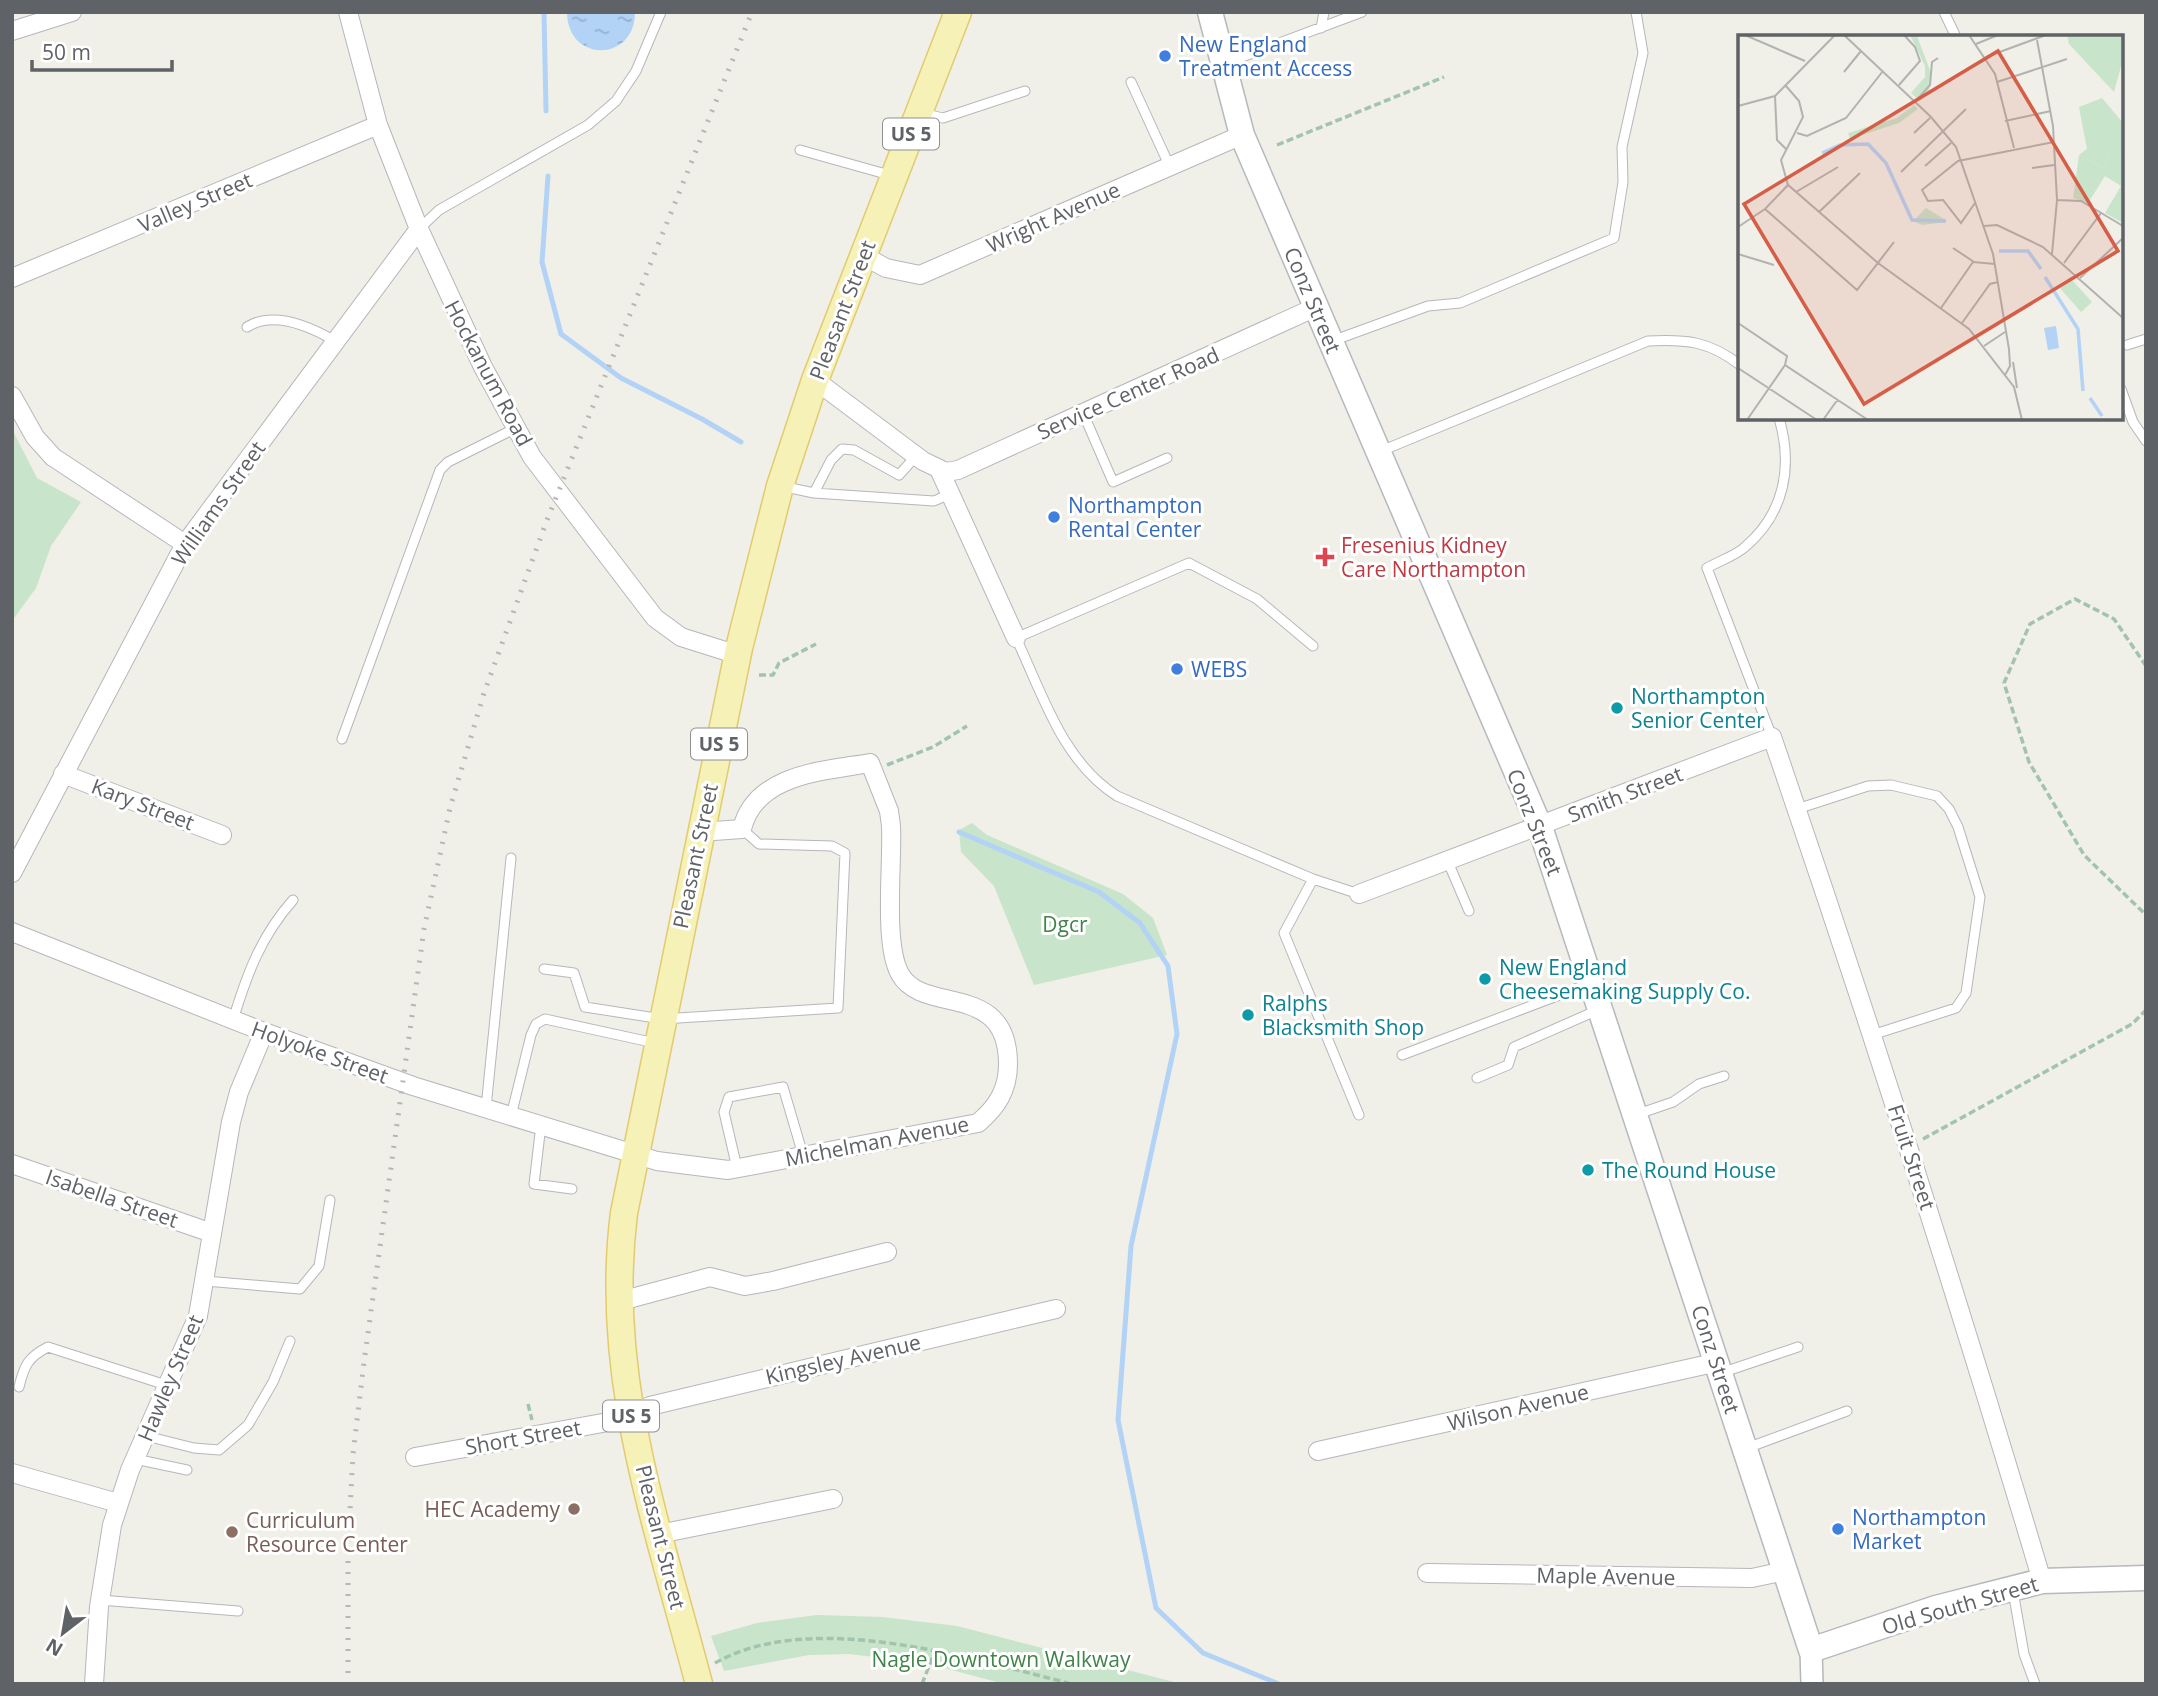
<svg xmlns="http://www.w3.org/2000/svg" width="2158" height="1696" font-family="'Open Sans',sans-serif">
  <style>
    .park { fill: #c8e4ca }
    .water { fill: url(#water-ripples) }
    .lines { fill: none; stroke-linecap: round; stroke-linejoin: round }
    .stream { stroke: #b2d3f6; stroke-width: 5 }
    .service-casing { stroke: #b5b7bb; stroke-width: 11 }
    .minor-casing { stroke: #b5b7bb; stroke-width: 20 }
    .tertiary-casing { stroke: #b5b7bb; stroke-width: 24 }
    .secondary-casing { stroke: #b6b9bd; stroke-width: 27 }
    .primary-casing { stroke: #e2cb6f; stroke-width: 29 }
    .path { stroke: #a2c4ae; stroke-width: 3.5; stroke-dasharray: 7 3.5; stroke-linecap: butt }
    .service { stroke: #fff; stroke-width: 9 }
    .minor { stroke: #fff; stroke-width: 18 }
    .tertiary { stroke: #fff; stroke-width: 21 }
    .secondary { stroke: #fff; stroke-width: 24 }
    .primary { stroke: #f6f1b7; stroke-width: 26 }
    .rail { stroke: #b5b6b6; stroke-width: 5; stroke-dasharray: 2 9; stroke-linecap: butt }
    .shop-dot { fill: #3f7fe0; stroke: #fff; stroke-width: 2.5 }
    .health-dot { fill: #e0444e; stroke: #fff; stroke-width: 2.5 }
    .culture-dot { fill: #0f9aa8; stroke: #fff; stroke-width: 2.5 }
    .education-dot { fill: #8d6e63; stroke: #fff; stroke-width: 2.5 }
    .labels { text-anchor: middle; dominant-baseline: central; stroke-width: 6; stroke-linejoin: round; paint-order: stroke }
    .shield { fill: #fff; stroke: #8f9194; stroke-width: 2 }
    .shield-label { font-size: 19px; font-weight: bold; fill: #5f6266 }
    .shop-label { font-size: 21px; fill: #366cbe; stroke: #fff; text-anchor: start }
    .street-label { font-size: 21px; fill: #5f6266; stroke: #fff }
    .health-label { font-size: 21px; fill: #be3a42; stroke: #fff; text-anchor: start }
    .culture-label { font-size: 21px; fill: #0d838f; stroke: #fff; text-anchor: start }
    .park-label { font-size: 21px; fill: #418449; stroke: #fff }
    .education-label { font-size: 21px; fill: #785e54; stroke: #fff; text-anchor: end }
    .inset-river { fill: none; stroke: #b2d3f6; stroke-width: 3.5 }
    .inset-road { fill: none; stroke: #b2b3b0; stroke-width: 2 }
    .view { fill: #d65e48; fill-opacity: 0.15; stroke: #d65e48; stroke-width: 3.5 }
    .inset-edge { fill: none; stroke: #5f6266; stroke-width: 3.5 }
  </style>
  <defs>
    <pattern id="water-ripples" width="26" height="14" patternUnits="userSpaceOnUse" patternTransform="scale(1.75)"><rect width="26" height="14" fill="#b2d3f6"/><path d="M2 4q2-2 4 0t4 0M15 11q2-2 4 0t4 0" fill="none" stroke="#94afcb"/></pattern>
  </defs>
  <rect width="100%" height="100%" fill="#f0efe8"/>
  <path class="park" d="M12 429 37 478 81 502 51 546 36 588 12 621Z
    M972 823 987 835 1123 894 1153 918 1167 955 1034 985 994 886 961 852 959 830Z
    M817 1615 882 1617 957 1626 1182 1684H1004L926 1663 849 1654 809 1655 724 1671 711 1636 757 1623Z"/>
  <path class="water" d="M567 12H635C635 63 567 63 567 12Z"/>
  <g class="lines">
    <path class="stream" d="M544 12 546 111
      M548 176 542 262 561 334 621 378 702 419 741 442
      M959 832 1099 892 1140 923 1168 966 1177 1034 1131 1246 1118 1420 1156 1608 1203 1653 1279 1684"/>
    <defs>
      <path id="service" d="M1944 12 1956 37
        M1321 28 1324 12
        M1226 63 1362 12
        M1131 82 1170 167
        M921 113 943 118 1025 91
        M800 150 893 176
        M419 229 439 210 588 125 616 101 636 71 661 12
        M247 327C274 310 311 327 335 341
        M1332 341 1428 306 1460 303 1614 238 1623 182 1622 147 1643 53 1636 12
        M2127 345 2146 339
        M2121 389 2133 422 2146 441
        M1083 413 1113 482 1167 458
        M1381 451 1648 341C1686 339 1709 341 1740 365
        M781 486 814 493 934 501 950 494
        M814 493 831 460 842 449 854 450 899 475 916 456
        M1313 646 1257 599 1189 563 1016 638C1043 695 1062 761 1117 796L1313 879 1359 894
        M1772 737 1707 568C1719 561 1735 556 1745 547 1785 513 1793 466 1779 418
        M342 739 440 470 448 462 516 428
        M1797 809 1868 786 1891 785 1937 796 1949 809 1958 827 1980 897 1966 993 1956 1008 1872 1035
        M1448 862 1469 911
        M1313 879 1284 933 1359 1115
        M544 969 574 973 585 1007 662 1019 838 1008 845 853 832 846 759 844 742 829
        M233 1020C247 974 261 936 293 900
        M1402 1055 1591 983
        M1477 1078 1508 1065 1514 1047 1600 1009
        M486 1108 511 858
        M1638 1114 1673 1102 1699 1084 1724 1076
        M511 1116 531 1035 536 1024 545 1019 655 1043
        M541 1125 534 1184 572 1189
        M737 1168 724 1112 729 1097 783 1087 803 1155
        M205 1281 300 1289 319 1266 330 1200
        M1721 1373 1798 1347
        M19 1387C24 1366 28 1357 48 1347L169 1386
        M146 1436 194 1448 219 1450 248 1425 273 1382 290 1341
        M1747 1448 1847 1411
        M135 1459 187 1470
        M2013 1591 2024 1654 2035 1684
        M100 1600 238 1611"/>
      <path id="minor" d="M348 12 378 125 419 229 483 367 532 457 655 618 681 637 738 655
        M12 31 72 12
        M864 256 886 268 920 275 1242 135
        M12 278 378 125
        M815 380 923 461 946 472 958 470 1316 307
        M12 396 35 437 53 457 185 544
        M939 469 1016 638
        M63 774 222 835
        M12 873 185 544 419 229
        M1359 894 1772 737C1868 1017 1958 1298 2042 1581
        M12 932 264 1032 413 1086 657 1161 728 1170 978 1123C997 1107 1008 1090 1008 1064 1008 980 923 1016 900 974 883 944 893 862 891 826L889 811 870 763C823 771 755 774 742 829L700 832
        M12 1164 212 1233
        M617 1302 710 1277 745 1286 773 1281 887 1252
        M1318 1451 1718 1362
        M415 1457 608 1422 650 1406 1056 1309
        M12 1473 118 1503
        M659 1534 833 1499
        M1427 1573 1752 1578 1785 1571
        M94 1684 99 1607 112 1525 130 1470 198 1316 231 1122 239 1092 264 1032"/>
      <path id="tertiary" d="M1811 1650 1812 1684"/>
      <path id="secondary" d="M1210 12 1242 135 1540 827 1811 1650 1936 1608 2042 1581 2146 1578"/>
      <path id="primary" d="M699 1684C658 1526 603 1378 624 1213L739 648 780 486 815 380 958 12"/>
    </defs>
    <use href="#service" class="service-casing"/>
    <use href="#minor" class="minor-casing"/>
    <use href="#tertiary" class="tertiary-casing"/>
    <use href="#secondary" class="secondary-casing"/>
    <use href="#primary" class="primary-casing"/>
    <path class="path" d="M1277 145 1444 77
      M2146 666 2114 619 2075 599 2030 624 2004 683 2029 762 2084 855 2146 915
      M759 675H773L779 663 816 644
      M887 765 933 747 967 726
      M1923 1139 2132 1024 2146 1010
      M528 1404 532 1420
      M715 1663C812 1608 971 1659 1072 1684
      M922 1684 935 1651"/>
    <use href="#service" class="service"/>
    <use href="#minor" class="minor"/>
    <use href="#tertiary" class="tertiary"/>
    <use href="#secondary" class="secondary"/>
    <use href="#primary" class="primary"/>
    <path class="rail" d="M348 1684V1549L353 1454 364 1362 424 929 450 808 484 693 547 520 752 12"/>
  </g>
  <g class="shop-dot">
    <circle cx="1165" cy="56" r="7"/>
    <circle cx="1054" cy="517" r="7"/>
    <circle cx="1177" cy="669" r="7"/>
    <circle cx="1838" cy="1529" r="7"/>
  </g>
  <path class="health-dot" d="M1321.5 546.5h7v7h7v7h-7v7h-7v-7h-7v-7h7z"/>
  <g class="culture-dot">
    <circle cx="1617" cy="708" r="7"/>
    <circle cx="1485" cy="979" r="7"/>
    <circle cx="1248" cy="1015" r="7"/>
    <circle cx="1588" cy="1170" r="7"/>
  </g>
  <g class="education-dot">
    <circle cx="574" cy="1509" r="7"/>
    <circle cx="232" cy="1532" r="7"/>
  </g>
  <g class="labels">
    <g class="shield">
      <rect x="883" y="118.5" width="56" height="31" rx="5"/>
      <rect x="691" y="728.5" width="56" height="31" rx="5"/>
      <rect x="603" y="1400.5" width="56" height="31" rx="5"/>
    </g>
    <g class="shield-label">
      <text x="911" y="134">US 5</text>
      <text x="719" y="744">US 5</text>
      <text x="631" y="1416">US 5</text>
    </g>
    <g class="shop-label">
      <text x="1179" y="44">New England<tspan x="1179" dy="24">Treatment Access</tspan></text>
      <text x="1068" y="505">Northampton<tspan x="1068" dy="24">Rental Center</tspan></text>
      <text x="1191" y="669">WEBS</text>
      <text x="1852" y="1517">Northampton<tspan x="1852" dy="24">Market</tspan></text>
    </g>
    <g class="street-label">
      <text transform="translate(195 202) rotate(-23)">Valley Street</text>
      <text transform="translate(1053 217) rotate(-24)">Wright Avenue</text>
      <text transform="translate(1313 300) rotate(67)">Conz Street</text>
      <text transform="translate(842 310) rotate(-69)">Pleasant Street</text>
      <text transform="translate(489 373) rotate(62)">Hockanum Road</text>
      <text transform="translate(1128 393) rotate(-24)">Service Center Road</text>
      <text transform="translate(218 503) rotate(-55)">Williams Street</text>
      <text transform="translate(1625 794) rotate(-21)">Smith Street</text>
      <text transform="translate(143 804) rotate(21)">Kary Street</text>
      <text transform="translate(1535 822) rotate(68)">Conz Street</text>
      <text transform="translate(695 856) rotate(-78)">Pleasant Street</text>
      <text transform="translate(320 1052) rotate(20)">Holyoke Street</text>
      <text transform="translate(877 1141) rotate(-11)">Michelman Avenue</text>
      <text transform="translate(1912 1157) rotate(72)">Fruit Street</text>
      <text transform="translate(112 1198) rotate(19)">Isabella Street</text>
      <text transform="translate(843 1359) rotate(-13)">Kingsley Avenue</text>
      <text transform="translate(1716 1359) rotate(72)">Conz Street</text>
      <text transform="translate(170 1378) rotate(-67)">Hawley Street</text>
      <text transform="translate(1518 1407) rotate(-13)">Wilson Avenue</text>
      <text transform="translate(523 1437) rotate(-10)">Short Street</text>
      <text transform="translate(661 1537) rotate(76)">Pleasant Street</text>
      <text transform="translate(1606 1576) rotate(1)">Maple Avenue</text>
      <text transform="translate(1960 1605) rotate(-16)">Old South Street</text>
    </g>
    <g class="health-label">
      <text x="1341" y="545">Fresenius Kidney<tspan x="1341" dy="24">Care Northampton</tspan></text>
    </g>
    <g class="culture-label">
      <text x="1631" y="696">Northampton<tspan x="1631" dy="24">Senior Center</tspan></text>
      <text x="1499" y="967">New England<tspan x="1499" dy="24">Cheesemaking Supply Co.</tspan></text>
      <text x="1262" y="1003">Ralphs<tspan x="1262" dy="24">Blacksmith Shop</tspan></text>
      <text x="1602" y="1170">The Round House</text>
    </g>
    <g class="park-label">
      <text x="1065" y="924">Dgcr</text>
      <text x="1001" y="1659">Nagle Downtown Walkway</text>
    </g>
    <g class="education-label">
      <text x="560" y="1509">HEC Academy</text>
      <text x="246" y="1520" text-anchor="start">Curriculum<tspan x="246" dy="24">Resource Center</tspan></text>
    </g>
  </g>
  <g transform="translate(1738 35)">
    <rect width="385" height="385" fill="#f0efe8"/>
    <path d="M333 244 354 267 343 277 322 253Z" fill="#c8e4ca"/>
    <path d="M329 0H385V24L376 57 331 9ZM364 63 385 88V121L374 114 365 133 341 120 349 114 341 72Z" fill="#c8e4ca"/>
    <path d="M172 0 179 1 193 38 191 55 182 66 173 58 187 42V31ZM176 70 180 74 161 88 112 104 110 98 159 83ZM374 114 385 121V188L367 178 383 151 367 141 350 168 335 163 341 120 365 133ZM188 173 206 184 208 187 184 190 175 186Z" fill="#c8e4ca"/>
    <path d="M318 291 321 313 310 315 306 293Z" fill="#b2d3f6"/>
    <path class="inset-river" d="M84 118 102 110 130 109 148 128 174 185 208 186M261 216H290L303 234M307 242 340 294 345 356M352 363 364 381"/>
    <path class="inset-road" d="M7 0 67 26M106 0 193 82 218 112 255 219 271 314 272 331 267 340M231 0 257 39 276 113M299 5 315 91 319 165 314 219M238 9 260 0M248 22 308 0M106 37 123 16M259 47 329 24M161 50 182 26 177 12 166 0M48 51 61 66 65 82 43 125 50 150M37 61 39 105 48 114M177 67 192 50 194 27 200 23M0 71 37 61 97 0M267 86 313 76M59 98 69 101 108 83 145 36M176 98 192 83M187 131 213 108M294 133 316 130M163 137 228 74M58 157 100 132M319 165 343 166 385 191M237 168 223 188 205 165 190 166 184 155 220 126 316 107M27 174 119 255 156 207M81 177 122 138M246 191 259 190 305 212 385 283M0 192 27 174 50 150 140 228 231 294 276 352 284 385M215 213 236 227M0 219 36 230M326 228 363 178M342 243 385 203M203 273 235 227 257 229M0 288 49 321 47 330 130 385M224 288 252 249 260 247M246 311 267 297M275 327 279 353M0 333 79 385M9 385 47 330M85 385 100 364"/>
    <path class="view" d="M260 16 380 216 126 369 6 169Z"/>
    <rect width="385" height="385" class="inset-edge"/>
  </g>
  <rect width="2158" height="1696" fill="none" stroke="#5f6266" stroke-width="28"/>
  <g transform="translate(63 1633) rotate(211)" stroke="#ffffff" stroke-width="5" paint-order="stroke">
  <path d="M0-5L12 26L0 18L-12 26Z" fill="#5f6266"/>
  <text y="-10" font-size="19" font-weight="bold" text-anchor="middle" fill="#5f6266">N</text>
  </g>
  <path d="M32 60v10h140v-10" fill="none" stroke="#5f6266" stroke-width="3.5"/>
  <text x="42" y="60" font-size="21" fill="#5f6266" stroke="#ffffff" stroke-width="5" paint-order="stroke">50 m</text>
</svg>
